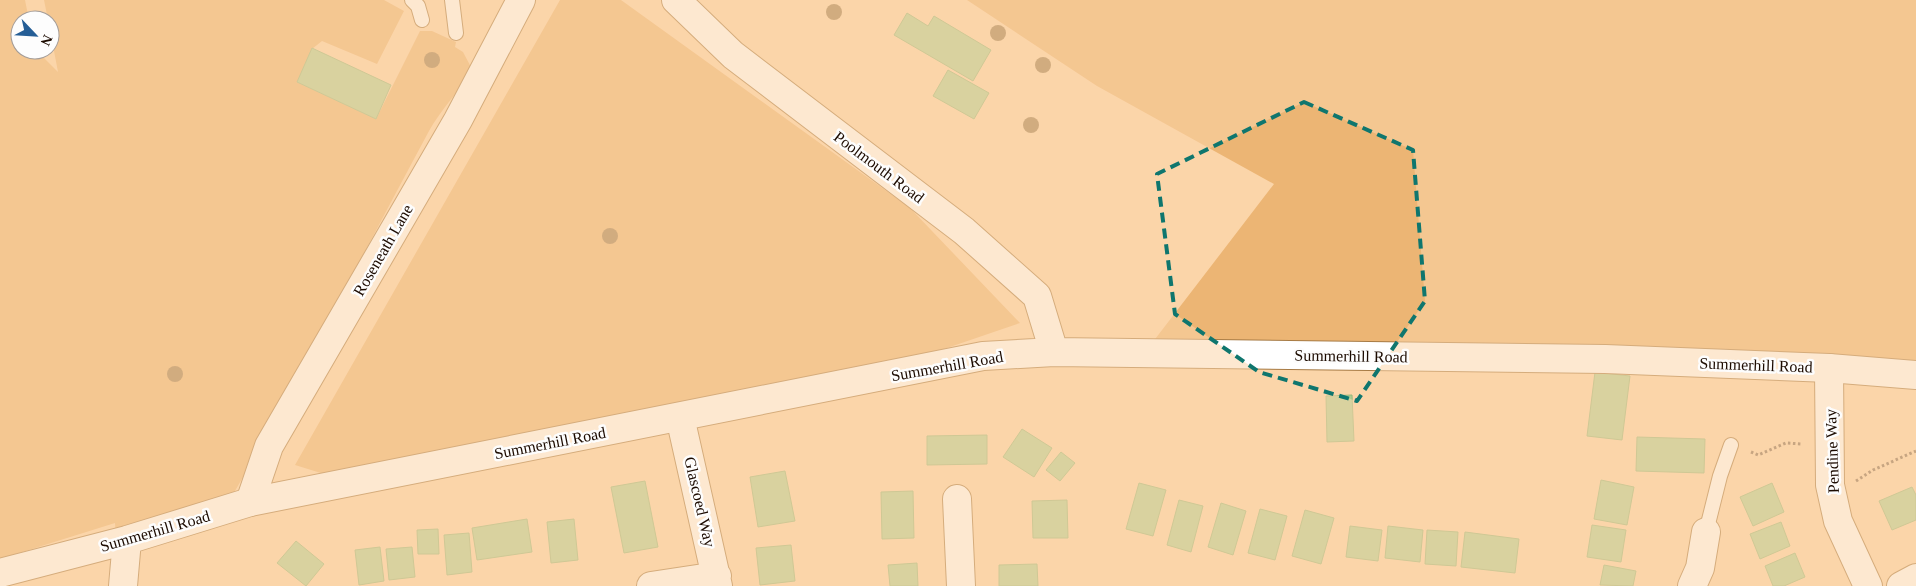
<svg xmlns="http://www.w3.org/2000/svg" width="1916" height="586" font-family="'Times New Roman',serif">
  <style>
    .green { fill: #ecb574 }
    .building { fill: #afcf92; stroke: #99b87c }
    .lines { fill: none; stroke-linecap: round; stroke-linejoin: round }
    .service-casing { stroke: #a77b45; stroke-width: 16 }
    .minor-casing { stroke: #a77b45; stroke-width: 30 }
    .tertiary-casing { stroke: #a77b45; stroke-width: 30 }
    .path { stroke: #876b51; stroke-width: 3; stroke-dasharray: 2.5 2.5; stroke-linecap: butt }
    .service { stroke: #fff; stroke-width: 14 }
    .minor { stroke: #fff; stroke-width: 28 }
    .tertiary { stroke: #fff; stroke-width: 28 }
    .tree { fill: #9e7b4d }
    .marked { fill: none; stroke: #0f766e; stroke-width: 4; stroke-dasharray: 10 6; stroke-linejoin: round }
    .labels { text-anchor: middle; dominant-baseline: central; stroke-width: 5; stroke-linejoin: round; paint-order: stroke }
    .street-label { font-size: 16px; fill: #1c0b00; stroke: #fdfdfd }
  </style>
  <rect width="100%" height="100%" fill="#fbd5a9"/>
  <path class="green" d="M0 0H25L29 20H20V50H36L58 72 50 30V20H48L44 0H384L404 11 377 64 322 41 312 49 297 82 376 119 420 31H432L456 42 455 47 463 52 472 69C460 91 441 109 429 131 364 251 303 373 235 491L222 503 116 537 115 523 0 559Z
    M560 0H621L910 208 1020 323 944 349 337 478 295 465Z
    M967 0H1916V366L1149 347 1274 184 1097 86Z"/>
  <path class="building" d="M907 13 928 26 934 16 991 50 973 81 894 35Z
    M312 48 391 85 376 119 297 82Z
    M948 70 989 93 974 119 933 96Z
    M1595 372 1630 376 1622 440 1587 436Z
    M1352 395 1354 441 1327 442 1326 396Z
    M1022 429 1052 448 1034 477 1003 457Z
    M987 435V464L927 465V436Z
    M1637 437 1705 439 1704 473 1636 471Z
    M1061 452 1075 463 1060 481 1046 470Z
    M785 471 795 521 758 527 750 477Z
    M1601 480 1634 487 1627 525 1594 519Z
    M645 481 658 547 624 553 611 487Z
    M1139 483 1166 490 1153 536 1126 529Z
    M1772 483 1784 512 1753 526 1740 497Z
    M1912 487 1916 495V520L1892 530 1879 501Z
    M913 491 914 538 882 539 881 492Z
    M1067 500 1068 538H1033L1032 501Z
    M1179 500 1203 506 1191 552 1167 545Z
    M1221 503 1246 511 1233 555 1208 547Z
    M1260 509 1287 516 1275 560 1248 553Z
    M1305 510 1334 518 1321 564 1292 556Z
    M527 519 532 552 477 560 472 528Z
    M574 519 578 560 551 563 547 522Z
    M1781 522 1790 546 1760 559 1750 534Z
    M1592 525 1626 530 1621 562 1587 557Z
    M1350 526 1382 530 1378 561 1346 557Z
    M1388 526 1423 530 1420 562 1385 558Z
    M438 529 439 554H418L417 530Z
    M1427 530 1458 532 1456 566 1425 564Z
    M1465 532 1519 539 1515 573 1461 567Z
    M469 533 472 572 447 575 444 535Z
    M296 541 324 564 306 586 277 563Z
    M791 545 795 581 760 585 756 548Z
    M380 547 384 581 359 585 355 550Z
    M412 547 415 577 389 580 386 549Z
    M1795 553 1805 577 1784 586H1773L1765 566Z
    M917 563 918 586H890L888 565Z
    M1037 564 1038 586H999V565Z
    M1604 565 1636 571 1633 586 1600 585Z"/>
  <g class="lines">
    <defs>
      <path id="service" d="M412 0 418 6 422 20
        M452 0 456 33
        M1706 532 1720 476 1731 445"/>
      <path id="minor" d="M1829 368 1830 485 1838 521 1868 586
        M680 417 718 586
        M957 499 961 586
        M250 502 269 446 458 120 521 0
        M651 586 717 576
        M1692 586 1700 568 1706 532
        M1901 586 1916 578"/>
      <path id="tertiary" d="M676 0 733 55 964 231 1037 296 1054 352
        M0 573 127 540 250 502 983 356 1054 352 1605 359 1829 368 1916 375
        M123 586 127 540"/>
    </defs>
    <use href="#service" class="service-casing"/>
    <use href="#minor" class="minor-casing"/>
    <use href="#tertiary" class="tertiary-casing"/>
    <path class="path" d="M1751 452 1758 455 1786 443 1802 444
      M1856 481 1873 470 1916 451"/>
    <use href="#service" class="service"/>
    <use href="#minor" class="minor"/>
    <use href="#tertiary" class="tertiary"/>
  </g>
  <g class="tree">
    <circle cx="834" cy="12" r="8"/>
    <circle cx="998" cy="33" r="8"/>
    <circle cx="432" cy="60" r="8"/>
    <circle cx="1043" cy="65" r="8"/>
    <circle cx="1031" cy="125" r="8"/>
    <circle cx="610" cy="236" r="8"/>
    <circle cx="175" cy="374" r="8"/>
  </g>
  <path d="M0 0H1916V586H0ZM1304 102 1413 150 1425 301 1357 401 1259 372 1175 314 1157 174Z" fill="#fbd5a9" fill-opacity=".55" fill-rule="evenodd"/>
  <path class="marked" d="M1304 102 1413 150 1425 301 1357 401 1259 372 1175 314 1157 174Z"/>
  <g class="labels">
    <g class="street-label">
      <text transform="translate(879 167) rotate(37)">Poolmouth Road</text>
      <text transform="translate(383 250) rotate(-60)">Roseneath Lane</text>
      <text transform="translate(1351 356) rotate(1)">Summerhill Road</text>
      <text transform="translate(1756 365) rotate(2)">Summerhill Road</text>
      <text transform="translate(947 366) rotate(-10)">Summerhill Road</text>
      <text transform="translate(550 443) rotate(-11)">Summerhill Road</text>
      <text transform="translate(1832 451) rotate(-92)">Pendine Way</text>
      <text transform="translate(700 502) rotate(77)">Glascoed Way</text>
      <text transform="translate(155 531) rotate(-16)">Summerhill Road</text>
    </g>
  </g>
  <g transform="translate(35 35) rotate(115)"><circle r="24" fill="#fdfdfd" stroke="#a39c98"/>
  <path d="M0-4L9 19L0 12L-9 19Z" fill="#255e96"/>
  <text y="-8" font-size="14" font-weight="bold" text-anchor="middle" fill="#1c0b00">N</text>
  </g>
</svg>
